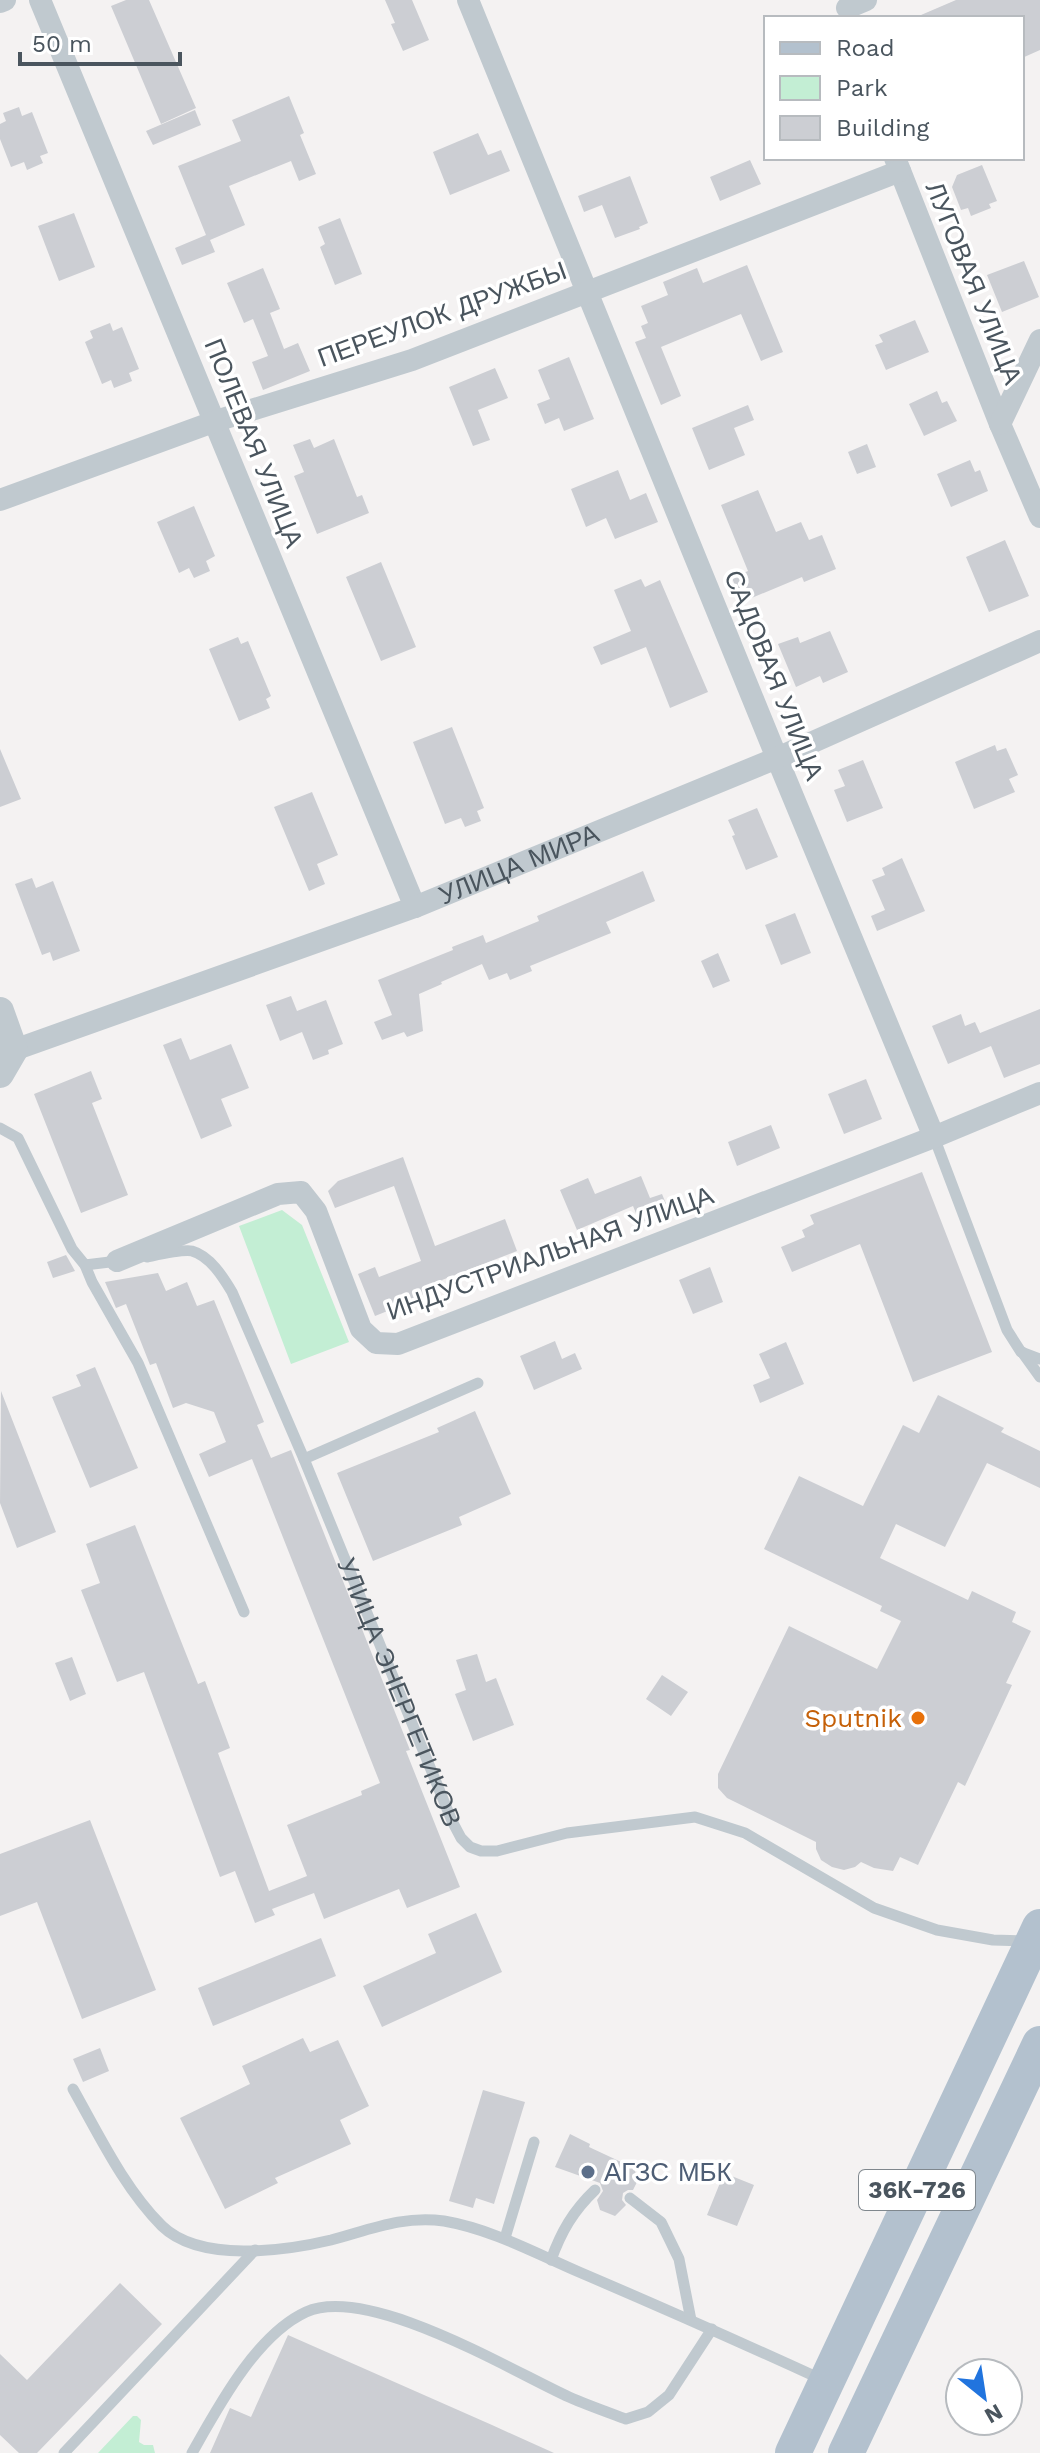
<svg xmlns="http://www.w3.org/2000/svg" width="1040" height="2453" font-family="'Work Sans',sans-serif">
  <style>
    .green { fill: #c3eed4 }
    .building { fill: #ccced3 }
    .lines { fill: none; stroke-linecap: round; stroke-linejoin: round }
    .service { stroke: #c0c9cf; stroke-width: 11 }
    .minor { stroke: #c0c9cf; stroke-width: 22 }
    .tertiary { stroke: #c0c9cf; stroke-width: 28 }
    .primary { stroke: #b3c1ce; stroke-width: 36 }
    .food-dot { fill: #e8710a; stroke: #fff; stroke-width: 3 }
    .service-dot { fill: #5c6f8a; stroke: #fff; stroke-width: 3 }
    .labels { text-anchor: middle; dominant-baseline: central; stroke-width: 7; stroke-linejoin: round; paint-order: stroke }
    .shield { fill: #fff; stroke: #80888e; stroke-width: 2 }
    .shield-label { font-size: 24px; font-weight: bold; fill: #4a555e }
    .street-label { font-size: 26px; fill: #4a555e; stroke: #fff }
    .food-label { font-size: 26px; fill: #c56008; stroke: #fff; text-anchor: end }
    .service-label { font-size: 26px; fill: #4e5e75; stroke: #fff; text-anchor: start }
  </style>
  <rect width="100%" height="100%" fill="#f4f2f2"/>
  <path class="green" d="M282 1210 302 1225 349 1342 291 1364 239 1226Z
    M133 2416H137L141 2420 139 2442 144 2445H153L155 2453H98Z"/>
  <path class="building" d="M126 0H149L196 108 161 124 111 6Z
    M385 0H412L429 40 403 51 391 24 395 23Z
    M956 0H1040V50L1022 58V18H914Z
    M289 96 304 133 300 135 316 174 299 181 291 161 229 186 245 225 210 240 215 252 182 265 175 248 206 235 178 166 241 141 232 120Z
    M19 107 22 116 32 112 48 153 40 156 43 163 27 170 24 162 11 167 0 139V124L6 121 3 113Z
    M195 110 201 125 153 145 146 131Z
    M478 133 488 155 501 150 510 171 450 195 433 152Z
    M750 160 761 184 720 201 710 177Z
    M982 165 997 201 989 204 991 208 971 216 968 208 961 210 952 187 957 175Z
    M630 176 648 223 639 227 640 229 615 238 602 205 584 212 578 196Z
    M74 213 95 267 59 281 38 226Z
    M340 218 362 274 335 285 320 247 325 244 318 227Z
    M1024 261 1039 297 1002 312 987 275Z
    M747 265 783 352 761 361 741 314 661 347 681 396 661 405 635 342 646 338 641 326 648 323 641 306 668 295 663 282 697 268 703 283Z
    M263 268 280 309 270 313 284 349 298 343 310 371 263 390 252 362 268 356 253 319 244 323 227 283Z
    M915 320 929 352 886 370 875 345 883 342 879 335Z
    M110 323 113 331 122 327 139 369 129 373 132 381 114 388 111 380 102 384 85 342 93 338 90 331Z
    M569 357 594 419 564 431 559 418 545 424 537 404 550 399 538 370Z
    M495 368 508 398 478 410 490 440 473 446 449 387Z
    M937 391 942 403 947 401 957 421 924 436 909 404Z
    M748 405 754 420 734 428 745 455 709 470 692 428Z
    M310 439 314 448 334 439 357 497 362 495 369 513 317 534 294 476 304 472 293 445Z
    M867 444 876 467 857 474 848 452Z
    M970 460 975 472 980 470 988 491 951 507 937 474Z
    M618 470 630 500 646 493 658 522 615 539 606 518 586 527 571 489Z
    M758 490 776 532 801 522 809 540 822 535 836 569 804 582 802 577 742 602 732 578 748 571 721 505Z
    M194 506 215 556 206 561 210 571 194 578 189 568 179 573 157 522Z
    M1005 540 1029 596 989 612 966 557Z
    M381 562 416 647 381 661 346 577Z
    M641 579 645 587 660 580 708 692 670 708 646 647 601 665 593 647 631 631 614 590Z
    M830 631 848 672 823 683 820 676 796 687 778 644 798 637 800 643Z
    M238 637 241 644 248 641 271 696 266 699 270 708 239 721 209 649Z
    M452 727 484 808 477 811 481 821 465 827 461 818 445 824 413 742Z
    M995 745 997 751 1006 748 1018 775 1009 779 1015 792 974 809 955 762Z
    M0 749 21 799 0 807Z
    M863 760 883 808 847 822 834 790 845 786 838 770Z
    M312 792 338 855 317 864 325 884 309 891 274 807Z
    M757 808 778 857 746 870 732 836 735 835 728 820Z
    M902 858 925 911 877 931 871 916 885 910 872 880 885 875 882 868Z
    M643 871 655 901 606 922 611 933 530 966 532 971 510 980 507 973 489 980 482 964 441 982 442 984 419 994 423 1031 407 1037 404 1032 382 1040 374 1022 392 1015 378 980 453 950 452 947 483 935 486 943 539 921 537 916Z
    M32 878 36 888 53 881 80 951 53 961 50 952 42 955 15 884Z
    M795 913 811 953 781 965 765 925Z
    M718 953 730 981 713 988 701 961Z
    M291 996 297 1011 326 1000 343 1044 328 1050 329 1054 313 1060 302 1032 280 1041 266 1005Z
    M1040 1009V1064L1004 1078 991 1046 948 1064 932 1026 961 1014 965 1026 975 1022 980 1033Z
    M181 1038 190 1060 231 1044 249 1088 221 1099 232 1126 201 1139 163 1045Z
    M91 1071 102 1099 92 1103 128 1195 81 1213 34 1094Z
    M866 1079 882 1119 844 1134 828 1094Z
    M771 1125 780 1148 737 1166 728 1142Z
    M403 1157 435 1246 505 1219 517 1251 442 1280 445 1288 375 1316 358 1274 375 1267 379 1277 421 1261 394 1186 335 1208 328 1191 338 1181Z
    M922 1172 992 1352 913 1382 860 1244 792 1272 781 1247 805 1237 802 1230 814 1224 810 1215Z
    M641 1176 650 1198 662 1194 669 1211 640 1223 633 1206 577 1230 560 1190 588 1178 595 1194Z
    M66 1255 75 1271 53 1278 47 1262Z
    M710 1267 723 1302 693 1314 679 1280Z
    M158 1273 166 1291 187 1282 197 1306 214 1300 264 1422 257 1425 271 1458 291 1450 410 1750 406 1751 460 1887 407 1908 399 1889 324 1919 314 1893 272 1909 275 1915 255 1923 235 1871 220 1877 144 1672 117 1682 81 1590 100 1583 86 1544 135 1525 198 1684 205 1681 230 1748 218 1753 269 1891 307 1876 287 1825 362 1795 361 1791 380 1783 252 1459 209 1477 199 1454 226 1442 214 1412 186 1403 173 1408 156 1363 150 1365 126 1304 116 1308 105 1282Z
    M555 1341 562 1359 575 1353 582 1369 534 1390 520 1356Z
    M786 1342 804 1384 760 1403 753 1385 770 1378 759 1354Z
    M95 1367 138 1468 90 1488 52 1397 81 1386 76 1375Z
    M1 1391 56 1532 17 1548 0 1503Z
    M938 1395 1004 1428 1001 1432 1040 1451V1488L987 1463 945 1547 896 1524 880 1558 968 1600 972 1591 1016 1612 1012 1622 1031 1631 1006 1683 1012 1685 965 1786 958 1782 918 1865 900 1857 893 1871 874 1868 861 1862 855 1867 844 1870 832 1867 821 1860 816 1849V1842L727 1798 718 1788V1774L789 1626 877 1669 901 1621 880 1611 882 1606 764 1549 799 1476 863 1506 903 1425 919 1433Z
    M475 1411 511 1494 459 1517 462 1525 373 1561 337 1473 439 1432 437 1428Z
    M477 1654 486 1682 496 1678 514 1725 473 1741 455 1694 466 1690 456 1660Z
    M72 1657 86 1694 70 1701 55 1663Z
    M662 1675 688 1692 671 1716 646 1699Z
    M90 1820 156 1990 82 2019 37 1902 0 1916V1854Z
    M476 1913 502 1972 382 2027 363 1986 436 1953 428 1934Z
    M321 1938 336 1976 213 2026 198 1988Z
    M303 2038 310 2052 338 2040 369 2106 340 2120 351 2144 275 2178 278 2183 225 2209 180 2118 250 2084 242 2066Z
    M100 2048 109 2071 83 2082 73 2059Z
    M483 2090 525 2102 494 2204 476 2198 473 2208 449 2201Z
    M570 2134 590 2144 589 2147 634 2168 638 2180 633 2190H628L623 2193 622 2200 626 2205 615 2216 600 2210 597 2200 603 2191 600 2183 555 2167Z
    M724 2173 754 2185 737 2226 707 2215Z
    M120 2283 162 2324 37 2453H19L0 2435V2354L27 2380Z
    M288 2335 492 2425 554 2453H210L230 2408 251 2417Z"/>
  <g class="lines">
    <g class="service">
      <path d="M0 1128 18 1138 72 1249 85 1265 118 1261"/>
      <path d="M934 1137 1007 1330 1021 1352 1040 1359"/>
      <path id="s1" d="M147 1257C157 1255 183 1249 192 1251 210 1256 223 1277 232 1292L304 1459 452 1821 461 1838 470 1847 481 1851H497L567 1833 695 1817 745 1833 874 1908 937 1930 993 1940 1029 1941"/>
      <path d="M85 1265 92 1282 138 1363 244 1612"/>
      <path d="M1022 1352 1040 1377"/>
      <path d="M304 1459 478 1383"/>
      <path d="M73 2089C99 2135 124 2188 162 2226 200 2263 285 2251 331 2240 369 2230 403 2215 444 2221 491 2229 535 2253 579 2272 661 2307 742 2343 823 2380"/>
      <path d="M630 2198 661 2222 679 2259 691 2320"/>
      <path d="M505 2238 534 2142"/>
      <path d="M551 2260C561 2232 573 2211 595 2190"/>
      <path d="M64 2453 255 2250"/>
      <path d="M192 2453C218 2407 256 2335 306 2312 368 2284 510 2370 569 2397 587 2405 607 2412 626 2419L648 2412 669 2395 712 2329"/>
    </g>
    <g class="minor">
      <path d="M40 0 415 907"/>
      <path d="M468 0 777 758 934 1137"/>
      <path d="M0 2 5 0"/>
      <path d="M847 8 866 0"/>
      <path d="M895 158 1000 424 1040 517"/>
      <path d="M1000 424 1040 340"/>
      <path d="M0 500 216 421 412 360 900 171"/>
      <path id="s2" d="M14 1050 415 907 777 758 1040 641"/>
      <path d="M117 1261 278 1194 301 1192 316 1211 361 1329 376 1343 398 1344 934 1137 1040 1093"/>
    </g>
    <path class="tertiary" d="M0 1011 14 1050 0 1074"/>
    <path class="primary" d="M793 2453 1040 1927
      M846 2453 1040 2044"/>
  </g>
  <circle class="food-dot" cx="918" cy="1718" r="8"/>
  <circle class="service-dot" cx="588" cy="2172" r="8"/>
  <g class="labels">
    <rect class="shield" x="859" y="2170" width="116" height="40" rx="6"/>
    <g class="shield-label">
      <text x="917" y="2190">36К-726</text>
    </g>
    <g class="street-label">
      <text transform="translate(974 283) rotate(68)">ЛУГОВАЯ УЛИЦА</text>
      <text transform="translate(442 314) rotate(-20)">ПЕРЕУЛОК ДРУЖБЫ</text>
      <text transform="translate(254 443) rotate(68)">ПОЛЕВАЯ УЛИЦА</text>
      <text transform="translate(774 675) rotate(68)">САДОВАЯ УЛИЦА</text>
      <text stroke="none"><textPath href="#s2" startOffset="538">УЛИЦА МИРА</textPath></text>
      <text transform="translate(550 1253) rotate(-20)">ИНДУСТРИАЛЬНАЯ УЛИЦА</text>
      <text stroke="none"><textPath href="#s1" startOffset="538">УЛИЦА ЭНЕРГЕТИКОВ</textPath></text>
    </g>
    <g class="food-label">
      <text x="902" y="1718">Sputnik</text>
    </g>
    <g class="service-label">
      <text x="604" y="2172">АГЗС МБК</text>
    </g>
  </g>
  <rect x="764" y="16" width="260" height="144" fill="#ffffff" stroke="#b7bbbf" stroke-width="2"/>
  <rect x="780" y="42" width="40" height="12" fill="#b3c1ce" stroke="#b7bbbf" stroke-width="2"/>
  <text x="836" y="56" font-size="24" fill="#4a555e">Road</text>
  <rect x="780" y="76" width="40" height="24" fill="#c3eed4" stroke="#b7bbbf" stroke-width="2"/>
  <text x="836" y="96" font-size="24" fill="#4a555e">Park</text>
  <rect x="780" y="116" width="40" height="24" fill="#ccced3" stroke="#b7bbbf" stroke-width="2"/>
  <text x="836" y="136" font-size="24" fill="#4a555e">Building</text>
  <g transform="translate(984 2397) rotate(150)"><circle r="38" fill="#ffffff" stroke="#b7bbbf" stroke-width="2"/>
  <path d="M0-6L14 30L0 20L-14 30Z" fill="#2174de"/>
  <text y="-12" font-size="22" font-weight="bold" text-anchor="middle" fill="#4a555e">N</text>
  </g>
  <path d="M20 52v12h160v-12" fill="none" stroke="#4a555e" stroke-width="4"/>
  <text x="32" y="52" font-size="24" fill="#4a555e" stroke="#ffffff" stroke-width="6" paint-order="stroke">50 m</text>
</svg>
